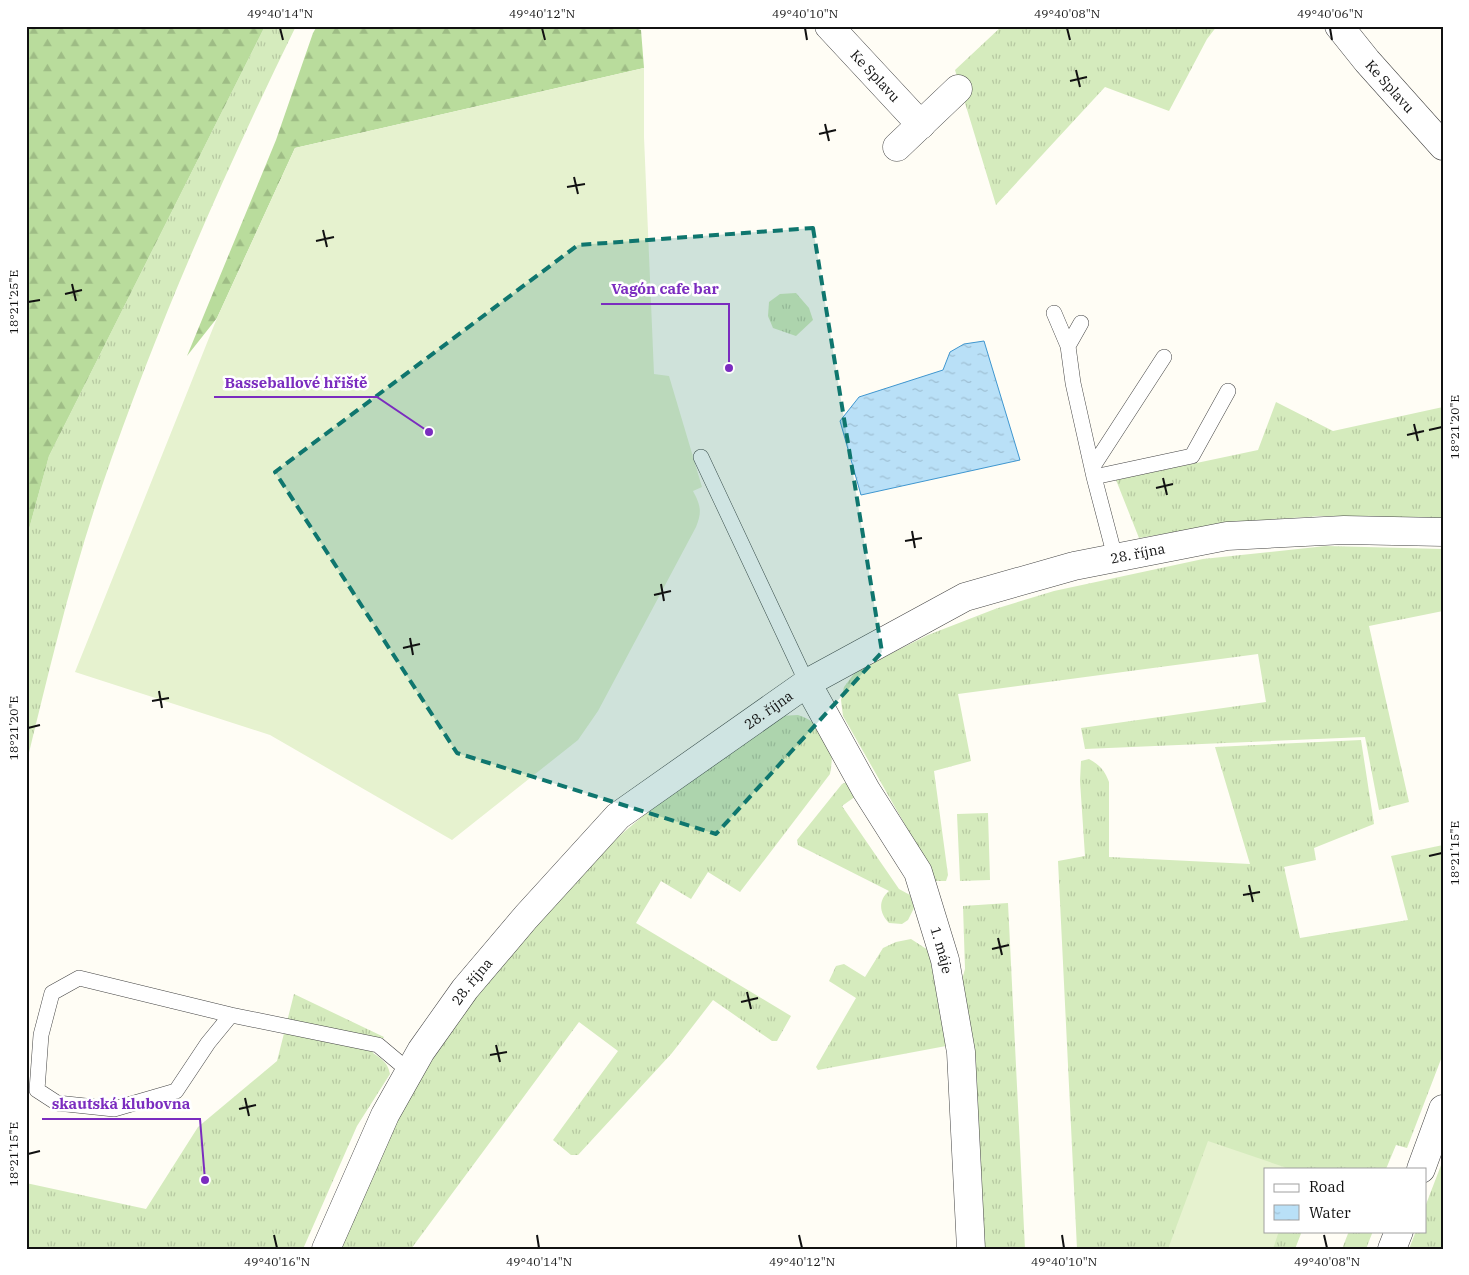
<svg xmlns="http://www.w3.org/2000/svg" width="1469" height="1275" font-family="'IBM Plex Serif',serif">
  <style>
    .grass { fill: url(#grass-tufts) }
    .forest { fill: url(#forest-firs) }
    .pitch { fill: #e6f2cf }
    .water { fill: url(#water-ripples); stroke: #3f96cf }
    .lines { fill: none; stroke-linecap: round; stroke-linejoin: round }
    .service-casing { stroke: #444; stroke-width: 16 }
    .minor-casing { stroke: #444; stroke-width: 29 }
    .service { stroke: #fff; stroke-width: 15 }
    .minor { stroke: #fff; stroke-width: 28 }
    .marked { fill: #0f766e; fill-opacity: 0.2; stroke: #0f766e; stroke-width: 4; stroke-dasharray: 10 6; stroke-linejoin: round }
    .ticks { fill: none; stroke: #111; stroke-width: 2 }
    .labels { text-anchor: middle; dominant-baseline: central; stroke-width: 5; stroke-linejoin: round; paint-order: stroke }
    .street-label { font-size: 14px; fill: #111; stroke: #fff }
    .leader { fill: none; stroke: #7b2cbf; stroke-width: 2 }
    .callout-dot { fill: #7b2cbf; stroke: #fff; stroke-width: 2 }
    .callout-label { font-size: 15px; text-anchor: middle; font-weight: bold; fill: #7b2cbf; stroke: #fff; stroke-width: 5; stroke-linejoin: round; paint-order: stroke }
    .neatline { fill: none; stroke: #111; stroke-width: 2 }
    .ticks-label { font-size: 12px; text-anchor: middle; fill: #111 }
  </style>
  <defs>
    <pattern id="grass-tufts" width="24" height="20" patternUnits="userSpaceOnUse" patternTransform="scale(1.25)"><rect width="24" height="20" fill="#d5ebbd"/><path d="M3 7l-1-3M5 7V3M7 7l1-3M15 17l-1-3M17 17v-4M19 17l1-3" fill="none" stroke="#b6c8a1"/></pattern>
    <pattern id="forest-firs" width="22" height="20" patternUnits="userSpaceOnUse" patternTransform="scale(1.25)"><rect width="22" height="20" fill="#b9dc9c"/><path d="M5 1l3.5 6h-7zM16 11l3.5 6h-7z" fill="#9ebc85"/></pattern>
    <pattern id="water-ripples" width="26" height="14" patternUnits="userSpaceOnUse" patternTransform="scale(1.25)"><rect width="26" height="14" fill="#b9e0f7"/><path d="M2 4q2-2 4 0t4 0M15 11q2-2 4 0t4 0" fill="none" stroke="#9ebfd3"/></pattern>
  </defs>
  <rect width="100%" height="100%" fill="#fffdf5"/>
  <path class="grass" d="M265 26H296C223 175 156 328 102 486 71 577 49 671 26 765V540L49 456Z
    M1002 26H1217L1207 39 1169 111 1105 87 996 205 955 70Z
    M796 293 809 308 813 320 796 336 773 328 768 316 769 302 780 294Z
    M1276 402 1333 431 1443 407V518L1321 516 1235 522 1139 538 1116 480 1258 450Z
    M1326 546 1443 549V611L1369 626 1409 802 1379 810 1365 737 1085 749 1081 728 1266 702 1258 654 958 694 971 761 934 771 948 875 946 881H931L912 837 843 716 841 700 844 687 856 671 928 635 995 609 1054 591 1203 559Z
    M798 715C827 725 836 744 830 774L740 892 708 872 691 899 661 881 636 923 791 1016 777 1041H772L713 1000 672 1053 578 1155H571L553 1140 618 1051 579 1022 411 1249H338L391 1129 431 1062 471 1003 579 874 624 832 682 783 779 716Z
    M1361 740 1374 824 1314 848 1316 860 1284 867 1300 938 1408 920 1391 856 1443 845V1054L1407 1148 1396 1145 1386 1169H1265V1231H1302L1295 1249H1077L1058 861 1085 856 1080 781 1081 761 1089 759C1100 765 1105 771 1109 782V857L1250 864 1215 747Z
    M847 782 856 796 842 806 899 889 910 895 914 908 908 920 902 924 889 923C879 913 878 900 889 891L798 845 797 840 842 784Z
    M988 813 990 880 960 881 957 814Z
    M1008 903 1025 1249H979L961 983 965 969 963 906Z
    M911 939 928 950 938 980 946 1046 818 1070 816 1067 856 998 829 981 836 966 844 964 865 977 883 948 896 942Z
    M294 994 384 1037 373 1053C382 1059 388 1063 390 1074L357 1126 303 1249H26V1183L146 1209 198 1127 277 1061Z
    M1443 1160V1249H1409L1416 1231H1425V1207Z
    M1349 1231H1373L1366 1249H1342Z"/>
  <path class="forest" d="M26 26H265L49 456 26 540Z
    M317 26H628L641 30 644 68 295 148 217 318 187 356 276 140 313 33Z"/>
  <path class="pitch" d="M644 68V137L654 374 669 376 702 487 693 491C701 506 702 512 696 527L598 711 578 740 452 840 270 735 75 672 217 318 295 148Z
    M1208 1141 1290 1169H1265V1231H1279L1273 1249H1168Z"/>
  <path class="water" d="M984 341 1020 460 861 495 840 421 859 397 943 370 950 352 964 344Z"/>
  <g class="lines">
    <defs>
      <path id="service" d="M1054 313 1068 346
        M1081 323 1068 346 1073 383 1094 477 1115 557
        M701 457 807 683
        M1092 468 1164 357
        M1094 477 1192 456 1228 391
        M231 1015 208 1043 176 1091 114 1109 57 1103 37 1090 41 1035 52 993 79 978 231 1015 378 1045 409 1071"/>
      <g id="minor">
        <path id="s1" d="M829 26 921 125"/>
        <path id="s2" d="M1339 26 1367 61 1443 146"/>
        <path d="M897 147 958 89"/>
        <path id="s3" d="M807 683 866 790 918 872 945 960 961 1052 971 1249"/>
        <path d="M1421 1169 1443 1109"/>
        <path id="s4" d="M326 1249 385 1115 421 1051 465 989 526 917 618 816 807 683 965 597 1074 566 1227 536 1344 530 1443 532"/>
        <path d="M1392 1249 1399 1231"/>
      </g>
    </defs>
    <use href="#service" class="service-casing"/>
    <use href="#minor" class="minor-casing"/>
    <use href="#service" class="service"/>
    <use href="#minor" class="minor"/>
  </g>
  <path class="marked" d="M813 228 882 652 716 834 457 753 275 472 578 245Z"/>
  <path class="ticks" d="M280 28 283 40M542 28 545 40M805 28 807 40M1067 28 1070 40M1330 28 1332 40M1076 70 1080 87M1070 81 1087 77M825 124 829 141M819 134 836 130M574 177 578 194M567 187 585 184M323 230 327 247M316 241 334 237M72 284 76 301M65 294 82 290M28 302 40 300M1414 424 1418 441M1429 430 1442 427M1407 435 1424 431M1163 478 1167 495M1156 488 1173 484M912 531 915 548M905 541 922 538M661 584 664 601M654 595 671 591M410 638 413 655M403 648 420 644M159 691 162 708M152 701 169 698M28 728 40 725M1429 856 1442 853M1249 885 1253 902M1243 895 1260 892M998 938 1002 955M992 949 1009 945M747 992 751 1009M741 1002 758 998M496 1045 500 1062M490 1055 507 1052M245 1098 249 1116M239 1109 256 1105M28 1154 40 1151M274 1235 277 1248M537 1235 539 1248M799 1235 802 1248M1062 1235 1064 1248M1324 1235 1327 1248"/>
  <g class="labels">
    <g class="street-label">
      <text stroke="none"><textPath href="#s1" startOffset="68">Ke Splavu</textPath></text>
      <text stroke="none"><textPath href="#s2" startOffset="79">Ke Splavu</textPath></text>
      <text stroke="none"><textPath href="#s4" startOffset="1116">28. října</textPath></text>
      <text stroke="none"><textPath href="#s4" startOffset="711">28. října</textPath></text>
      <text stroke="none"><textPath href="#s3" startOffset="301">1. máje</textPath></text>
      <text stroke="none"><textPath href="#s4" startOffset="306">28. října</textPath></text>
    </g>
  </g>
  <path class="leader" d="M729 368L729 304H601M429 432L377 397H214M205 1180L200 1119H42"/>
  <g class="callout-dot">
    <circle cx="729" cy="368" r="5"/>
    <circle cx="429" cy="432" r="5"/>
    <circle cx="205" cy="1180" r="5"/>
  </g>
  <g class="callout-label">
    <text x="665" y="294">Vagón cafe bar</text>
    <text x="296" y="388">Basseballové hřiště</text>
    <text x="121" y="1109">skautská klubovna</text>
  </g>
  <rect width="1469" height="1275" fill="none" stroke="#ffffff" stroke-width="55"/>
  <rect x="1264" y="1168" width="162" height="65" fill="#ffffff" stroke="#a0a0a0"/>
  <rect x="1274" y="1184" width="25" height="8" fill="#ffffff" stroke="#a0a0a0"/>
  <text x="1309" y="1192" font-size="15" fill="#111111">Road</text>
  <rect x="1274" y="1205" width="25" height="15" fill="url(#water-ripples)" stroke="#a0a0a0"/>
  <text x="1309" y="1218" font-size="15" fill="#111111">Water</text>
  <rect x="28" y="28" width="1414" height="1220" class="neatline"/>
  <g class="ticks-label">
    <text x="280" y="18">49°40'14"N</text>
    <text x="542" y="18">49°40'12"N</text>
    <text x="805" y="18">49°40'10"N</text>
    <text x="1067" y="18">49°40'08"N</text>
    <text x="1330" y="18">49°40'06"N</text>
    <text transform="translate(14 302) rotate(-90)" y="4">18°21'25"E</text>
    <text transform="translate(1455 427) rotate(-90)" y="4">18°21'20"E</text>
    <text transform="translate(14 728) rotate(-90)" y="4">18°21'20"E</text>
    <text transform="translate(1455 853) rotate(-90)" y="4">18°21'15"E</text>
    <text transform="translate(14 1154) rotate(-90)" y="4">18°21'15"E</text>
    <text x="277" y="1266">49°40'16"N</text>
    <text x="539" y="1266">49°40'14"N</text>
    <text x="802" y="1266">49°40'12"N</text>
    <text x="1064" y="1266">49°40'10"N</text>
    <text x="1327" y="1266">49°40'08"N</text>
  </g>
</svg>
